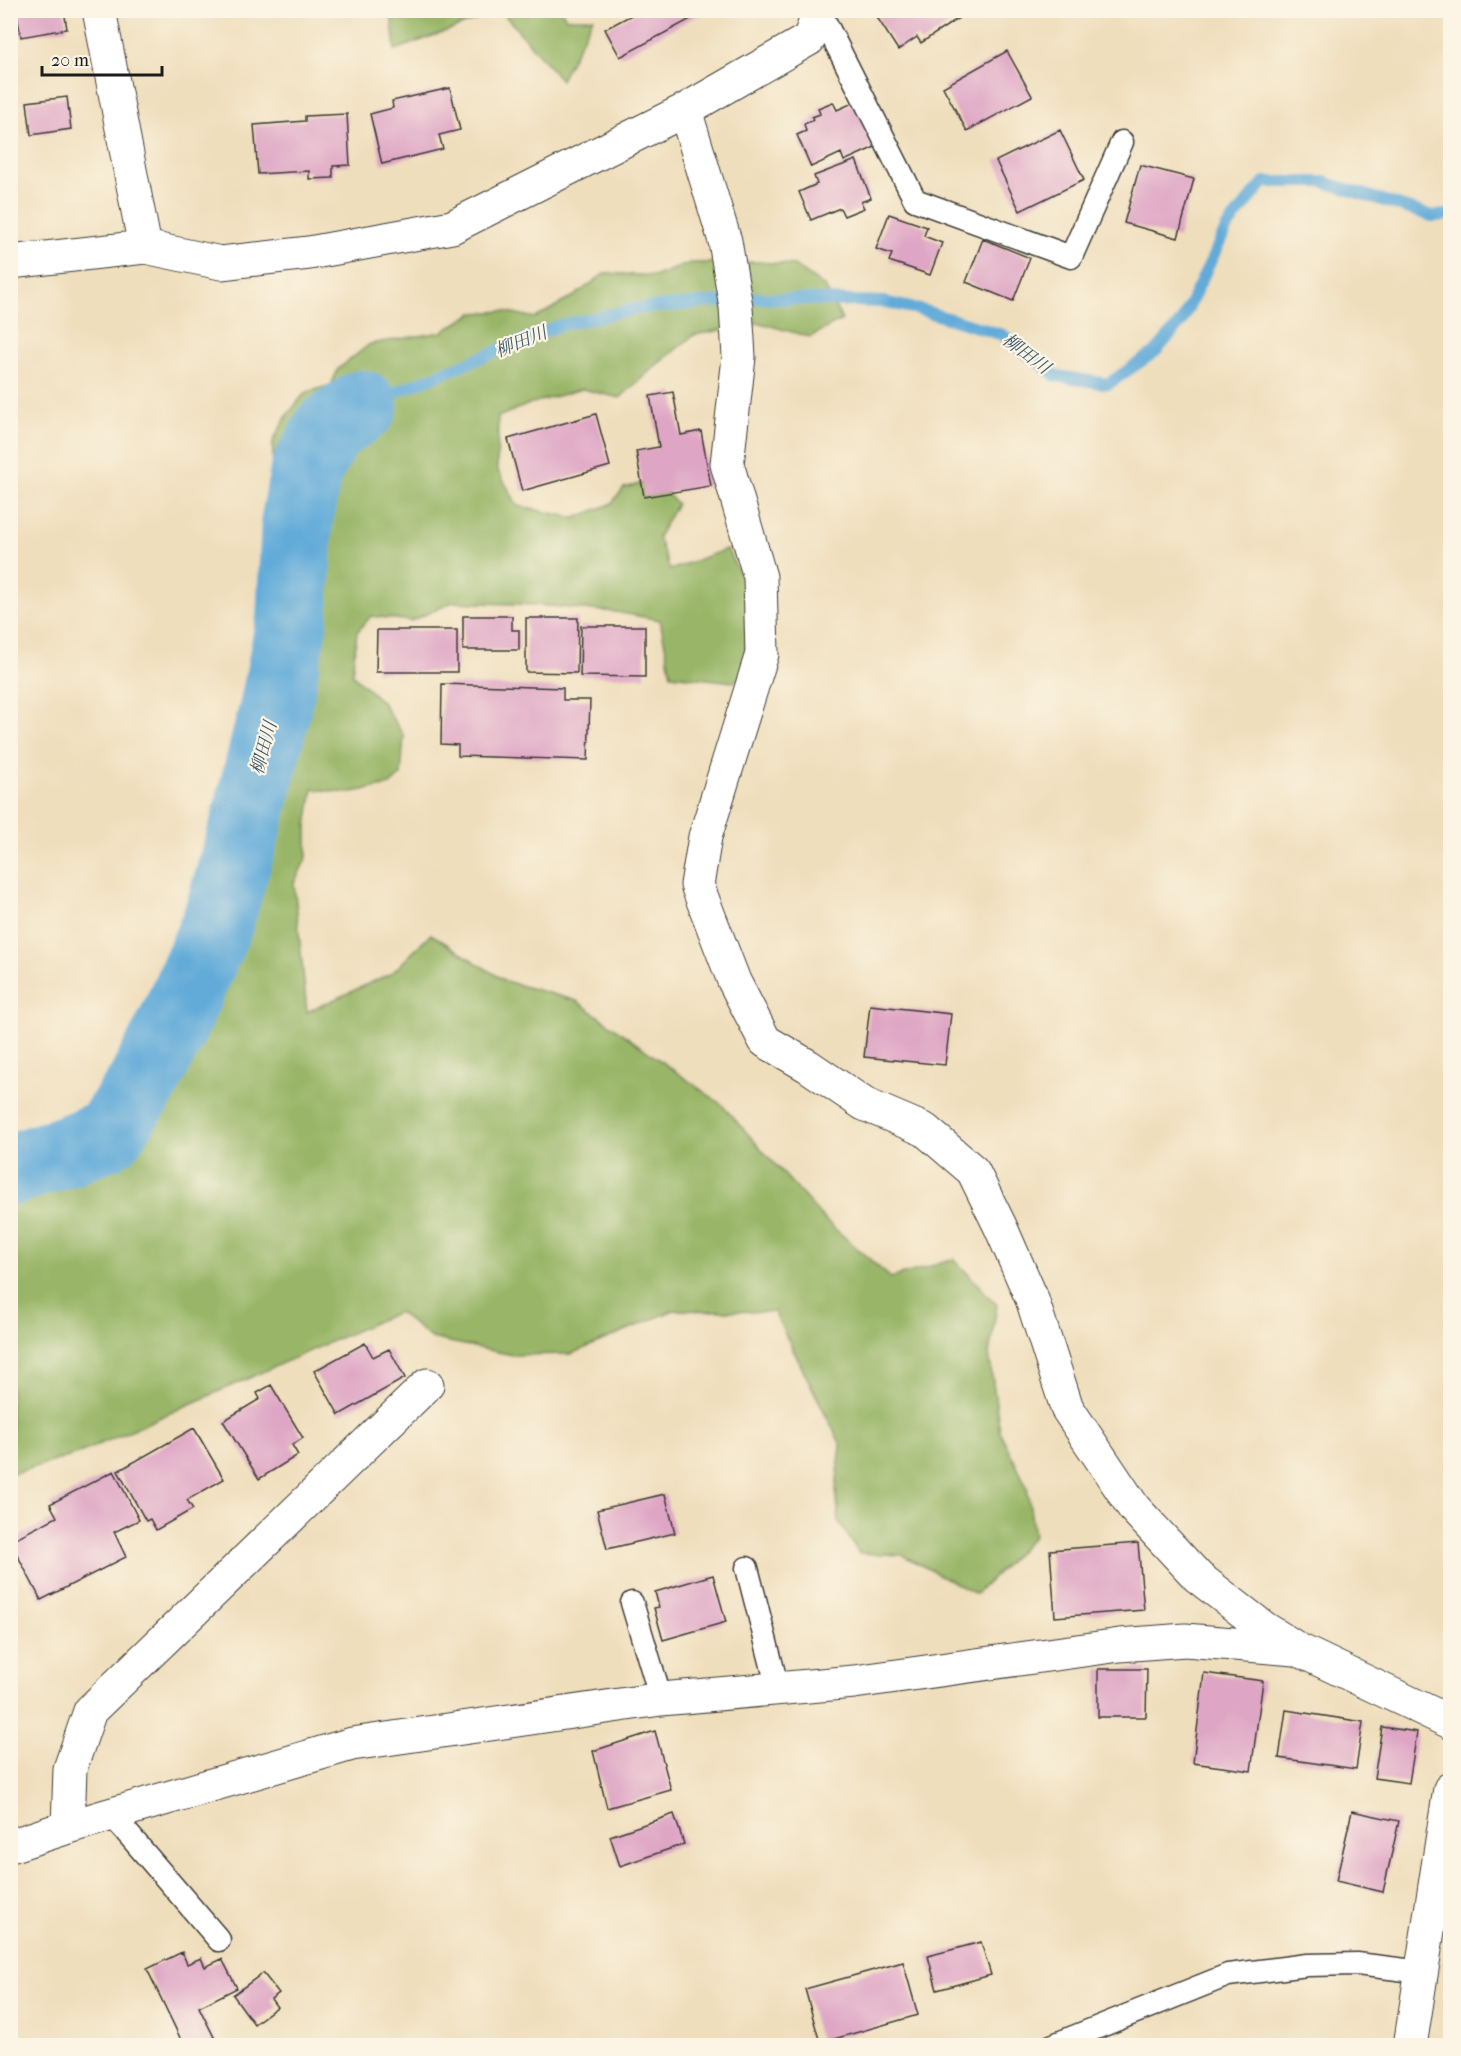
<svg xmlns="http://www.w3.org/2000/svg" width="1461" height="2056" font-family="'IM FELL French Canon','Noto Serif JP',serif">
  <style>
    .forest { fill: #99b668; stroke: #5a6942; stroke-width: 1.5 }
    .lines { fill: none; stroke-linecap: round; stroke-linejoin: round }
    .stream { stroke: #62abd9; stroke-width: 12 }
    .river { stroke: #62abd9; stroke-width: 72 }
    .building { fill: #dea5c4 }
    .service-casing { stroke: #3c3934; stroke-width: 25 }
    .minor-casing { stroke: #3c3934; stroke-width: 35 }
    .tertiary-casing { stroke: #3c3934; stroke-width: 35 }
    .service { stroke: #fff; stroke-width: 22 }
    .minor { stroke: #fff; stroke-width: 33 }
    .tertiary { stroke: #fff; stroke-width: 33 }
    .labels { text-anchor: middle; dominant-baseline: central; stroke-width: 4.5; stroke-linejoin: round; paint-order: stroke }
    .water-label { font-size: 18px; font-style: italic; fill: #3c5c71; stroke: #fcf5e5 }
  </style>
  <rect width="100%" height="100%" fill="#fcf5e5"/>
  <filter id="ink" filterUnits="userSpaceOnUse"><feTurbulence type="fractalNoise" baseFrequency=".0167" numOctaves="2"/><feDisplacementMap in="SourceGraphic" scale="12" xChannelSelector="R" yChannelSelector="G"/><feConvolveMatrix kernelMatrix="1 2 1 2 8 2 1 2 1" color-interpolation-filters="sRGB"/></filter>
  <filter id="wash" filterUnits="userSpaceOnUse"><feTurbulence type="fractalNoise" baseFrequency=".008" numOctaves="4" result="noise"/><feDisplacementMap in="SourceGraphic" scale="24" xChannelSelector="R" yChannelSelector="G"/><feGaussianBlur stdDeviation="1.35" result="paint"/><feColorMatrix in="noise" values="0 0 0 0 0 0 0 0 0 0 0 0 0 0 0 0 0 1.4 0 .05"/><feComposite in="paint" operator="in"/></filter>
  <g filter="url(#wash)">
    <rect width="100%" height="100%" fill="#efdebc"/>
    <path class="forest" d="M561 10 566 18H593L561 80 501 11 395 50 391 11Z
      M758 262 794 265 825 287 842 320 810 337 760 323 694 335 654 367 620 398 582 389 529 404 498 417 497 469 518 506 575 518 611 504 624 488 655 480 677 504 658 537 670 570 727 549 747 588 745 671 734 682 671 675 660 620 616 612 538 605 453 602 411 621 371 616 357 632 352 674 382 702 404 736 401 775 390 785 347 793 313 789 307 825V857L294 883 307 1012 392 973 431 934 505 981 577 1001 721 1104 825 1220 891 1278 954 1259 997 1305 989 1354 1000 1432 1027 1487 1034 1536 976 1594 902 1555 859 1553 839 1522 836 1489 841 1445 774 1312 674 1310 571 1354 512 1355 431 1338 398 1312 75 1455 11 1474 10 1188 110 1154 142 1110 123 1073 140 1022 165 989 191 942 203 867 218 845 222 815 271 767 288 739 293 680 260 609 271 555 273 441 288 414 305 393 331 385 338 369 370 344 442 332 473 313 504 311 535 318 574 296 605 273 656 276 690 263Z"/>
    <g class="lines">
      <path class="stream" d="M362 406 561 325 635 309 757 298 884 302 921 310 1003 335 1056 376 1108 384 1156 351 1182 321 1227 227 1264 182H1324L1432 216 1450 215"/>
      <path class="river" d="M10 1170 67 1151 108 1134 142 1085 171 1029 217 924 246 825 276 705 292 620 297 519 306 471 328 430 362 406"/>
    </g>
    <g id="blocks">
      <path class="building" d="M16 10H64L67 29 21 37Z
        M641 10H698L700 14 620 57 605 29Z
        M881 10H971L921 43 917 37 898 50 875 14Z
        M10 33 16 56 10 57Z
        M1007 51 1032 96 967 131 943 87Z
        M450 88 460 130 439 135 443 149 382 164 370 114 393 108 392 101Z
        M67 97 71 129 31 135 27 102Z
        M833 102 837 110 855 102 875 147 844 161 841 153 811 167 797 135 806 131 804 124 813 120 812 117 820 114 818 108Z
        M347 114 350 165 333 166V178L309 179V171L258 174 254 125 305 121V116Z
        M1060 130 1084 180 1020 211 996 161Z
        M856 160 871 198 861 202 864 208 844 216 840 208 811 220 799 192 817 184 814 176Z
        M1140 165 1194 179 1178 238 1124 223Z
        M889 214 927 227 924 236 942 243 930 275 889 261 892 254 876 249Z
        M983 239 1030 258 1013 301 966 282Z
        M673 392 681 435 701 431 711 486 644 497 636 451 659 447 650 396Z
        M596 414 610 466 522 491 508 439Z
        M463 616H512V630H519V650H463Z
        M526 618H578L577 673 526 672Z
        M581 626H645V677L580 676Z
        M377 630H457V672H376Z
        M442 684 563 688V700H590L588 760 458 756V745L441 744Z
        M870 1005 951 1014 945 1065 864 1057Z
        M365 1343 373 1357 389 1349 405 1378 339 1415 314 1371Z
        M271 1385 303 1438 292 1445 298 1455 259 1479 223 1421 260 1399 257 1393Z
        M194 1428 224 1479 187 1500 193 1509 156 1530 150 1519 146 1521 118 1471Z
        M114 1471 139 1520 114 1532 126 1557 41 1600 10 1541 57 1517 50 1504Z
        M665 1494 675 1533 607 1549 597 1510Z
        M1138 1543 1144 1610 1055 1617 1050 1550Z
        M713 1575 726 1622 663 1640 654 1608 659 1607 655 1592Z
        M1098 1669H1147L1146 1717H1098Z
        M1204 1673 1263 1681 1251 1771 1193 1763Z
        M1286 1710 1363 1722 1356 1769 1279 1758Z
        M1382 1727 1417 1732 1409 1783 1374 1778Z
        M655 1731 671 1790 607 1808 593 1751Z
        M1352 1811 1399 1821 1383 1892 1336 1881Z
        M674 1814 684 1844 620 1866 610 1836Z
        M981 1942 991 1975 937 1990 928 1956Z
        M182 1952 187 1964 201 1958 205 1967 222 1959 237 1988 199 2007 217 2043 212 2046H184L147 1969Z
        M903 1962 918 2015 820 2043 805 1989Z
        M263 1973 279 1993 271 1999 277 2007 254 2024 233 1995Z"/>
    </g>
  </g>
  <g filter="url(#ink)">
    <use href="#blocks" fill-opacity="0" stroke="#3c3934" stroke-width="1.5"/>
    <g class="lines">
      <defs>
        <path id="service" d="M820 12 915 200 1071 257 1122 142
          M747 1568 778 1689
          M632 1603 661 1699
          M111 1814 219 1940
          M1051 2046 1228 1975 1307 1965 1357 1964 1422 1972"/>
        <path id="minor" d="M99 10 145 247
          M685 110 725 241 736 307 739 357 727 464 760 577 762 654 705 837 697 885 734 981 765 1041 808 1066 864 1104 925 1130 973 1171 1001 1228 1032 1299 1067 1408 1134 1508 1198 1577 1264 1628 1299 1650 1450 1722
          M10 262 145 247 221 263 309 253 452 227 685 110 809 39 820 10
          M68 1827 70 1769 90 1711 427 1385
          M10 1846 68 1827 352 1744 661 1699 854 1682 1120 1645 1185 1640 1295 1649"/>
        <path id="tertiary" d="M1410 2046 1450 1789"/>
      </defs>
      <use href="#service" class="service-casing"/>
      <use href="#minor" class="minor-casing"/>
      <use href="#tertiary" class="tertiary-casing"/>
      <use href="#service" class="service"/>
      <use href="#minor" class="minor"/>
      <use href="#tertiary" class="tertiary"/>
    </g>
  </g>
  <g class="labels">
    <g class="water-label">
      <text transform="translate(521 342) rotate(-22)">柳田川</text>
      <text transform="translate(1026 354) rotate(37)">柳田川</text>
      <text transform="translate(264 748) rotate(-75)">柳田川</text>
    </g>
  </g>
  <rect width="1461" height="2056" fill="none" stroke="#fcf5e5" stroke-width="36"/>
  <path d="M42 66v9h120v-9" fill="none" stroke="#1c1c1c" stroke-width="3"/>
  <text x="51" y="66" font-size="18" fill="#1c1c1c" stroke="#fcf5e5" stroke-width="4.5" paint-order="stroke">20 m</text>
</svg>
